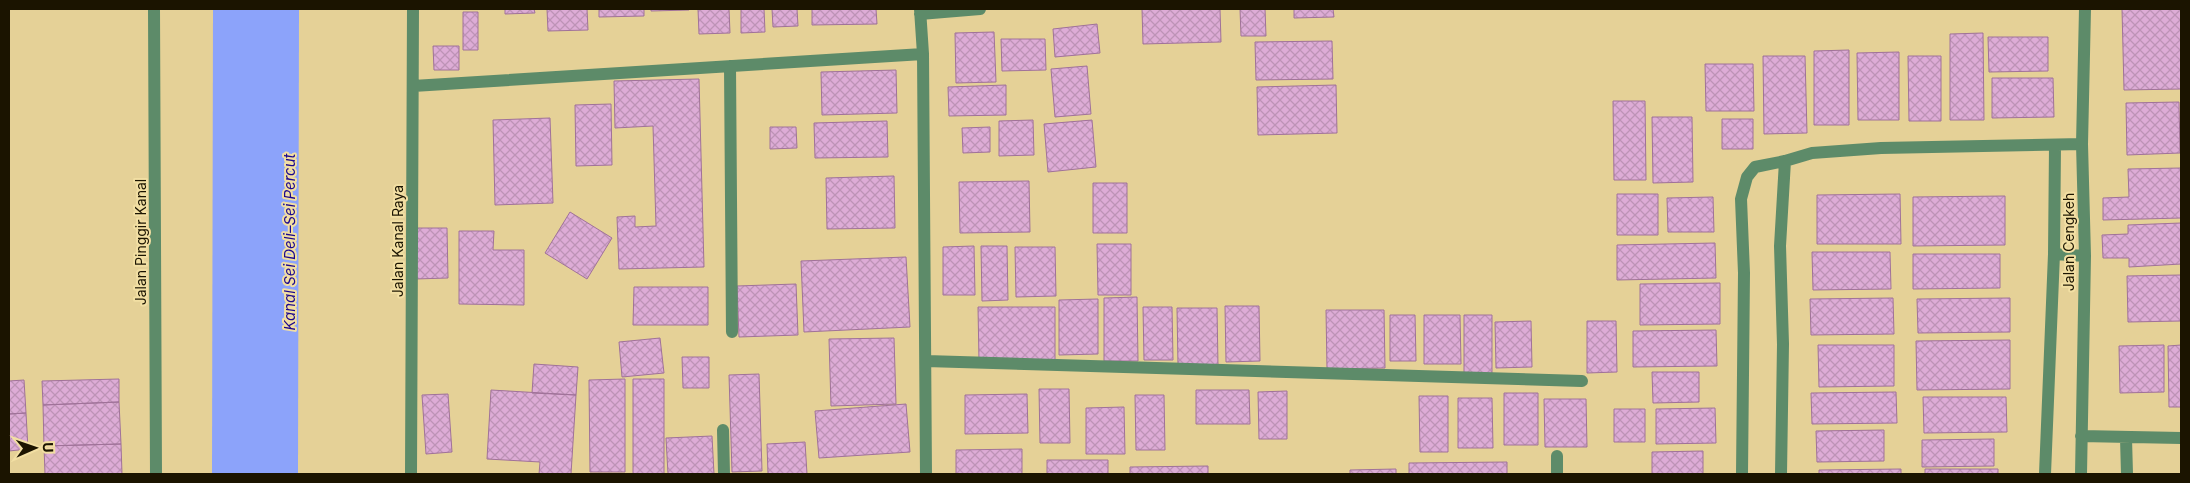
<svg xmlns="http://www.w3.org/2000/svg" width="2190" height="483" font-family="Inter,sans-serif">
  <style>
    .water { fill: #8ca3fa }
    .building { fill: url(#building-cross-hatch); stroke: #a07299 }
    .lines { fill: none; stroke-linecap: round; stroke-linejoin: round }
    .minor { stroke: #5d8b69; stroke-width: 12 }
    .labels { text-anchor: middle; dominant-baseline: central; stroke-width: 4; stroke-linejoin: round; paint-order: stroke }
    .street-label { font-size: 14px; fill: #1b1400; stroke: #f2dfa3 }
    .water-label { font-size: 15px; font-style: italic; fill: #1b078d; stroke: #f2dfa3 }
  </style>
  <defs>
    <pattern id="building-cross-hatch" width="8" height="8" patternUnits="userSpaceOnUse" patternTransform="scale(1.25)"><rect width="8" height="8" fill="#ddacd6"/><path d="M0 0l8 8M0 8l8-8" fill="none" stroke="#bd93b6"/></pattern>
  </defs>
  <rect width="100%" height="100%" fill="#e5d197"/>
  <path class="water" d="M213 9H299L298 474H212Z"/>
  <path class="building" d="M505 9H534L535 13 505 14Z
    M547 9H587L588 30 548 31Z
    M599 9H644V16L599 17Z
    M651 9H689V10L651 11Z
    M698 9H729L730 33 699 34Z
    M741 9H764L765 32 741 33Z
    M772 9H797L798 26 773 27Z
    M812 9H876L877 24 812 25Z
    M1142 9H1220L1221 42 1143 44Z
    M1240 9H1265L1266 36H1241Z
    M1294 9H1333L1334 17 1294 18Z
    M2122 9H2181V89L2124 90Z
    M463 12H478V50H463Z
    M1097 24 1100 53 1055 57 1053 29Z
    M994 32 996 82 956 83 955 33Z
    M1983 33 1984 120H1950V34Z
    M1988 37H2048V71L1989 72Z
    M1001 39H1045L1046 70 1002 71Z
    M1332 41 1333 79 1256 80 1255 42Z
    M433 46H459V70H434Z
    M1849 50V125H1814V51Z
    M1899 52V120H1858L1857 53Z
    M1763 56H1805L1807 133 1764 134Z
    M1908 56H1941V121H1909Z
    M1705 64H1753L1754 111H1706Z
    M1087 66 1091 114 1055 117 1051 69Z
    M896 70 897 113 822 115 821 72Z
    M1992 78H2053L2054 117 1992 118Z
    M699 79 704 267 619 269 617 217 635 216V227L656 226 653 126 615 128 614 81Z
    M1006 85V115L949 116 948 87Z
    M1336 85 1337 133 1258 135 1257 87Z
    M1613 101H1645L1646 180H1614Z
    M2179 102 2180 153 2127 155 2126 103Z
    M611 104 612 165 576 166 575 105Z
    M1652 117H1692L1693 182 1653 183Z
    M550 118 553 203 495 205 493 120Z
    M1722 119H1753V149H1722Z
    M1033 120 1034 155 999 156V121Z
    M1092 120 1096 167 1048 172 1044 124Z
    M887 121 888 157 815 158 814 123Z
    M770 127H796L797 148 770 149Z
    M990 127V152L963 153 962 128Z
    M2181 168V218L2103 220V198L2129 197 2128 169Z
    M894 176 895 228 827 229 826 178Z
    M1029 181 1030 232 960 233 959 182Z
    M1093 183H1127V233H1093Z
    M1617 194H1658V235H1617Z
    M1900 194 1901 244H1817V195Z
    M2005 196V245L1913 246V197Z
    M1713 197 1714 232H1668L1667 198Z
    M570 212 612 238 587 279 545 253Z
    M2181 223V264L2129 267V258H2103L2102 235 2128 234V225Z
    M414 228H447L448 278 415 279Z
    M459 231H494L493 250H524V305L459 304Z
    M1715 243 1716 278 1617 280V245Z
    M1097 244H1131V295H1098Z
    M974 246 975 295H943V247Z
    M981 246H1007L1008 300 982 301Z
    M1015 247H1055L1056 296 1016 297Z
    M1812 252H1890L1891 289 1813 290Z
    M1913 254H2000V288L1913 289Z
    M906 257 910 327 804 332 801 261Z
    M2181 275V321L2128 322 2127 276Z
    M1720 283V324L1640 325V284Z
    M796 284 798 335 739 337 737 286Z
    M634 287H708V325H633Z
    M1137 297 1138 361H1104V298Z
    M1893 298 1894 334 1811 335 1810 299Z
    M2010 298V332L1918 333 1917 299Z
    M1098 299V354L1059 355V300Z
    M1225 306H1259L1260 361 1226 362Z
    M978 307H1055V360L979 361Z
    M1143 307H1172L1173 360H1144Z
    M1177 308H1217L1218 366H1178Z
    M1326 310H1384L1385 368 1327 369Z
    M1390 315H1415L1416 361H1390Z
    M1424 315H1460L1461 364H1424Z
    M1464 315H1492V375L1464 376Z
    M1531 321 1532 367 1496 368 1495 322Z
    M1587 321H1616L1617 372 1587 373Z
    M1716 330 1717 366 1633 367V331Z
    M660 338 664 373 622 377 619 342Z
    M894 338 896 404 831 406 829 339Z
    M2010 340V389L1917 390 1916 341Z
    M1818 345H1894V386L1819 387Z
    M2164 345V392L2120 393 2119 346Z
    M2181 345V407H2169L2168 346Z
    M682 357H709V388H683Z
    M534 364 578 367 576 395 532 393Z
    M1652 372H1699V402L1653 403Z
    M759 374 762 471 732 472 729 375Z
    M119 379V402L43 405 42 381Z
    M625 379V472H590L589 380Z
    M633 379H664V474H633Z
    M24 380 26 413 9 414V381Z
    M1039 389H1069L1070 443H1040Z
    M491 390 576 395 571 474H539L540 462 487 459Z
    M1196 390H1249L1250 424H1196Z
    M1287 391V439H1259L1258 392Z
    M1896 392 1897 423 1812 424 1811 393Z
    M1504 393H1538V445H1504Z
    M448 394 452 452 426 454 422 395Z
    M1027 394 1028 433 965 434V395Z
    M1135 395H1164L1165 450H1136Z
    M1419 396H1448V452H1420Z
    M1923 397H2006L2007 432 1924 433Z
    M1458 398H1492L1493 448H1458Z
    M1544 399H1586L1587 447H1545Z
    M119 402 121 444 44 446 43 405Z
    M906 404 910 452 819 458 815 411Z
    M1124 407 1125 454H1086V408Z
    M1715 408 1716 443 1656 444V409Z
    M1614 409H1645V442H1614Z
    M26 413 28 449 9 451V414Z
    M1884 430V461L1817 462 1816 431Z
    M712 436 714 474H668L666 438Z
    M1994 439V466L1922 467V440Z
    M805 442 807 474H768L767 444Z
    M121 444 122 474H45L44 446Z
    M1022 449V474H956V450Z
    M1703 451V474H1652V452Z
    M1047 460H1108V474H1047Z
    M1507 462V474H1409V463Z
    M1208 466V474H1130V467Z
    M1396 469V474H1350V470Z
    M1901 469V474H1819V470Z
    M1925 469H1998V474H1925Z"/>
  <g class="lines">
    <path class="minor" d="M154 9 156 474
      M920 9 923 54 926 474
      M920 14 980 9
      M730 66 732 332
      M413 86 923 54
      M2054 254 2055 146
      M926 361 1582 381
      M723 430 724 474
      M2081 436 2181 438
      M2126 438 2127 474
      M1557 456V474
      M411 474 413 9
      M1742 474 1744 273 1741 199 1747 177 1755 167 1785 161 1812 153 1881 148 2082 144
      M1781 474 1783 344 1780 246 1785 161
      M2045 474 2054 254 2085 256
      M2081 474 2085 256 2082 144 2085 9"/>
  </g>
  <g class="labels">
    <g class="street-label">
      <text transform="translate(397 241) rotate(-90)">Jalan Kanal Raya</text>
      <text transform="translate(140 242) rotate(-90)">Jalan Pinggir Kanal</text>
      <text transform="translate(2068 242) rotate(-90)">Jalan Cengkeh</text>
    </g>
    <g class="water-label">
      <text transform="translate(289 242) rotate(-90)">Kanal Sei Deli–Sei Percut</text>
    </g>
  </g>
  <rect width="2190" height="483" fill="none" stroke="#1b1400" stroke-width="20"/>
  <g transform="translate(35 448) rotate(88)" stroke="#f2dfa3" stroke-width="4" paint-order="stroke">
  <path d="M0-4L9 19L0 12L-9 19Z" fill="#1b1400"/>
  <text y="-8" font-size="14" font-weight="bold" text-anchor="middle" fill="#1b1400">U</text>
  </g>
</svg>
